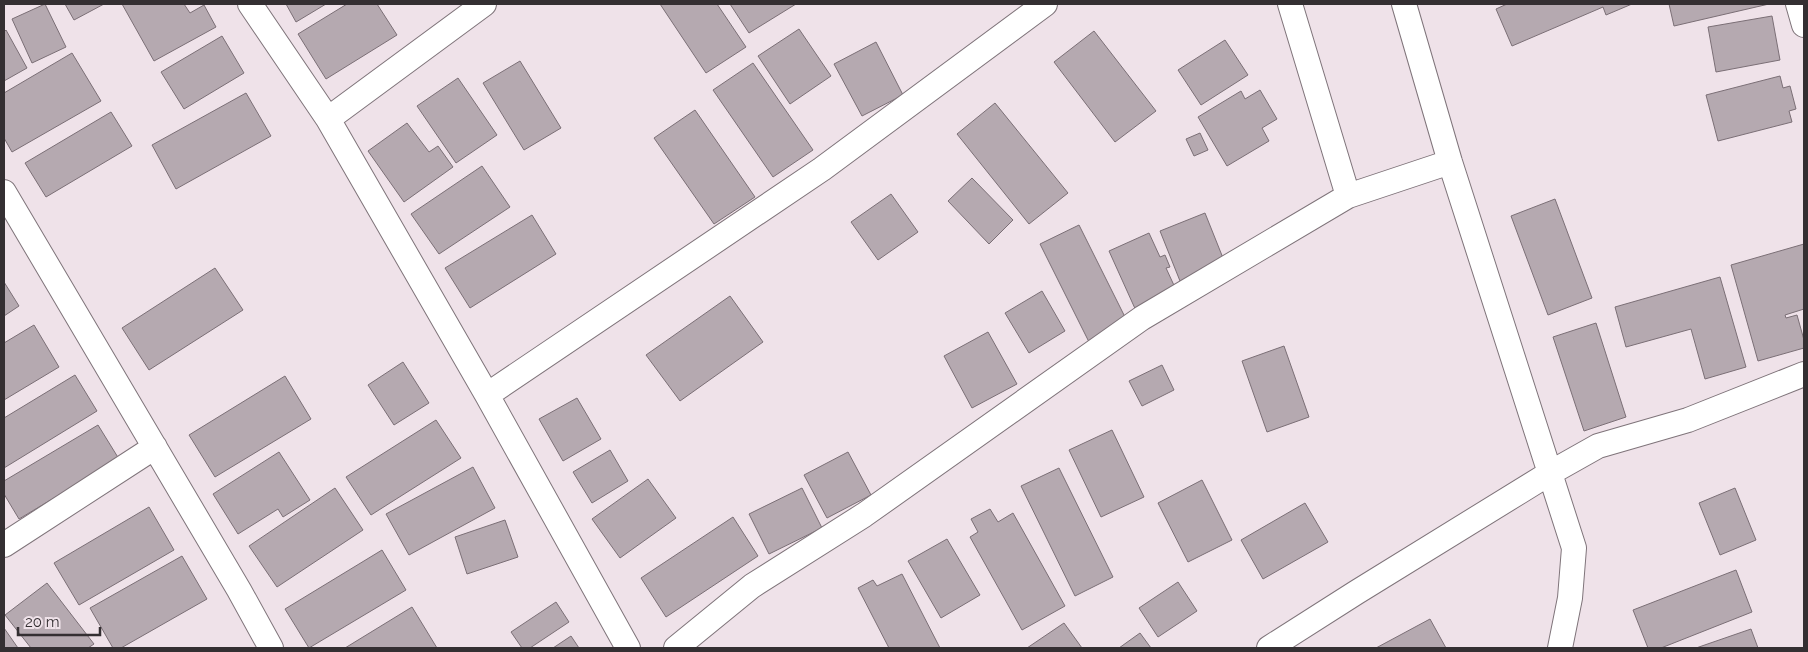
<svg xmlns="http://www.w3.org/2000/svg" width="1808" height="652" font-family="Raleway,sans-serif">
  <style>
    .building { fill: #b5a9b0; stroke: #7b6f76 }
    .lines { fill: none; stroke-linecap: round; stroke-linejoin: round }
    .street-casing { stroke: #7f747a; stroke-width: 26 }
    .street { stroke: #fff; stroke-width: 24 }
  </style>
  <rect width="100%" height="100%" fill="#efe2e9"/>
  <path class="building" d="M45 4 66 47 32 63 12 19Z
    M65 4H104L74 20Z
    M122 4H184L190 13 204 5 216 27 154 61Z
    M286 4H326L296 22Z
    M347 4H377L397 35 326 79 298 34Z
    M660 4H717L746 47 706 73Z
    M730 4H796L749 33Z
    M1507 4H1632L1606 15 1603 7 1512 46 1496 9Z
    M1669 4H1769L1674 26Z
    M1772 16 1780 60 1716 72 1708 27Z
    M799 29 831 76 790 104 758 56Z
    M6 30 27 68 4 81V32Z
    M1094 31 1156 111 1115 142 1054 62Z
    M222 36 244 73 184 109 161 72Z
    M1225 40 1248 75 1201 105 1178 70Z
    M876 42 903 95 862 116 834 64Z
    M72 53 101 101 12 152 4 138V93Z
    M520 61 561 128 524 150 483 83Z
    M753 63 813 150 773 177 713 90Z
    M1780 76 1783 88 1790 86 1796 109 1789 111 1792 122 1718 141 1706 95Z
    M458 78 497 135 456 163 417 106Z
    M1260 90 1277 119 1262 128 1269 141 1227 166 1198 117 1241 91 1245 99Z
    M246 93 271 136 176 189 152 145Z
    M995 103 1068 193 1029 224 957 134Z
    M695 110 755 197 714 224 654 138Z
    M111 112 132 146 46 197 25 163Z
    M407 123 429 152 438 146 453 167 404 202 368 151Z
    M1200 133 1208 150 1194 156 1186 139Z
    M482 166 510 207 439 254 411 214Z
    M972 178 1013 220 989 244 948 201Z
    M891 194 918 232 878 260 851 222Z
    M1555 199 1592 298 1548 315 1511 216Z
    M1205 213 1225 263 1180 281 1160 231Z
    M532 215 556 254 470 308 445 268Z
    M1079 225 1128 323 1089 342 1040 244Z
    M1149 233 1160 257 1165 255 1170 267 1166 268 1178 294 1137 313 1109 251Z
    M1804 244V309L1785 315 1786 318 1797 315 1804 340V348L1758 361 1731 265Z
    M215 268 243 310 149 370 122 328Z
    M1720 277 1746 367 1705 379 1691 329 1626 347 1615 307Z
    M4 282 19 306 4 316Z
    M1042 291 1065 331 1029 353 1005 313Z
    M730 296 763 342 680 401 646 355Z
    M1596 323 1626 417 1584 431 1553 337Z
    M34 325 59 367 4 400V343Z
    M988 332 1017 384 972 408 944 356Z
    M1284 346 1309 417 1267 432 1242 361Z
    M403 362 429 403 394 425 368 385Z
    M1162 365 1174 390 1142 406 1129 381Z
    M75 375 97 411 4 468V418Z
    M285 376 311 419 215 477 189 435Z
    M577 398 601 439 563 461 539 419Z
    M436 420 461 458 371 515 346 477Z
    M98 425 119 459 19 519 4 494V481Z
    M1112 430 1144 497 1101 517 1069 450Z
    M610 450 628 481 592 503 573 472Z
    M279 452 310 500 283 517 278 509 238 534 213 494Z
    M848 452 871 495 827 518 804 475Z
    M473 467 495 508 409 555 386 514Z
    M1059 468 1113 577 1075 596 1021 486Z
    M648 479 676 518 620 558 592 519Z
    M1202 480 1232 540 1188 562 1158 503Z
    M335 488 363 530 277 587 249 546Z
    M802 488 822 528 769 554 749 514Z
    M1735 488 1756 540 1720 555 1699 503Z
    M1305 503 1328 542 1263 579 1241 540Z
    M149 507 174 550 79 605 54 563Z
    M990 509 998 522 1013 513 1065 606 1022 630 970 537 978 532 971 519Z
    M733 517 758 556 666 617 641 578Z
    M505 520 518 557 467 574 455 537Z
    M947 539 980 595 941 618 908 561Z
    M382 550 406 590 309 648 285 609Z
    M182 556 207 599 121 648H113L90 608Z
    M1736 570 1752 612 1661 648H1648L1633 610Z
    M902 574 940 648H889L858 588 873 580 877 586Z
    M1178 582 1197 611 1158 637 1139 608Z
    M47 583 94 644 88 648H31L5 615Z
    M556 602 569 622 530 648H522L511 632Z
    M412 607 437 648H345Z
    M1430 619 1446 648H1376Z
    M1064 623 1082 648H1027Z
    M4 628 18 648H4Z
    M1751 629 1758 648H1696Z
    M1140 633 1151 648H1119Z
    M571 636 579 648H553Z"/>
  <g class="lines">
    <defs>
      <path id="street" d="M250 4 328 119 487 395 628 648
        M1290 4 1348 196
        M1404 4 1450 162 1574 548 1570 598 1560 648
        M1798 4 1804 25
        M328 119 484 4
        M4 192 239 590 271 648
        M487 395 822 169 1045 4
        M4 545 155 447
        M676 648 752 586 864 515 1142 318 1348 196 1450 162
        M1269 648 1357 592 1550 473 1598 446 1688 420 1804 374"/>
    </defs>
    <use href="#street" class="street-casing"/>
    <use href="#street" class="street"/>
  </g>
  <rect width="1808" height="652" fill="none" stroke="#342f32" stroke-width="10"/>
  <path d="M18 627v8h82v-8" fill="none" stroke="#342f32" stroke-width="2.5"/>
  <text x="25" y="627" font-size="15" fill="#342f32" stroke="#efe2e9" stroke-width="4" paint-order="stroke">20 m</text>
</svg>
